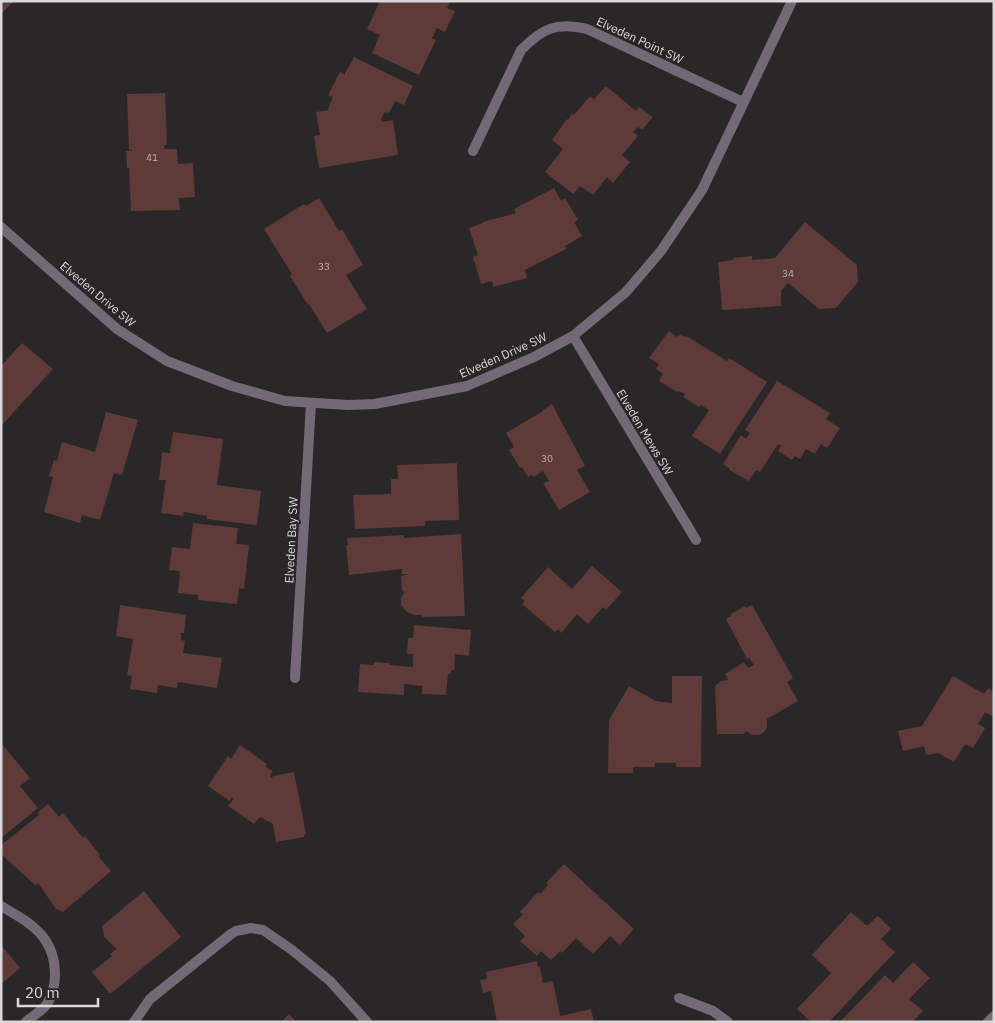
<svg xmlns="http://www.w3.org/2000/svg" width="995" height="1023" font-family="'IBM Plex Sans',sans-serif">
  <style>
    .building { fill: #5e3b39 }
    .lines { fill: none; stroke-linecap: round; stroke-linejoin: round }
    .lane { stroke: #746a77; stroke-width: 10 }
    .street { stroke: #746a77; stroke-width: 10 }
    .labels { text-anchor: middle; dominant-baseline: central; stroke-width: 4.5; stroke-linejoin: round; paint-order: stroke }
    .number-label { font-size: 10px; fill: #bbb1b1 }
    .street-label { font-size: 12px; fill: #dad8d9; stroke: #2a2728 }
  </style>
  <rect width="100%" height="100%" fill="#2a2728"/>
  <path class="building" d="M1 1H14L1 14Z
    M380 1H450L447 8 455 11 445 32 437 28 432 38 436 40 419 75 372 53 380 35 367 29Z
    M354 57 413 86 404 105 395 101 389 113 385 112 381 119 382 122 393 120 398 155 319 168 314 136 320 135 316 112 329 110 328 109 333 97 328 95 340 72 345 75V73Z
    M606 86 636 111 639 107 653 117 642 130 638 127 633 132 638 136 622 155 630 162 613 183 607 177 593 195 580 186 573 194 545 172 563 149 552 140 567 119 568 120 572 114 574 115 590 96 594 99Z
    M165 93 167 145H164L165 149H177L178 164 193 163 195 197 179 198 180 210 131 211 129 168H127L126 151H132L129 150 127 94Z
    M554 188 561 201 565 198 578 220 574 222 582 236 565 246 566 249 525 270 527 278 493 287 492 281 481 284 473 257 478 255 469 228 483 223V222L516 213 514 209Z
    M319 198 339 231 342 229 363 265 346 275 367 309 327 333 309 304 308 305 290 276 292 274 264 229 304 204 306 206Z
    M805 222 857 265 858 282 836 308 819 309 788 283 781 291V306L722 310 718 262 733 260V258L752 256V260L775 258Z
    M669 331 677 337 680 334 685 337 686 336 727 361 729 358 767 382 720 454 692 436 709 410 701 405 699 407 683 397 685 394 678 391 677 392 659 381 663 374 656 369 659 364 649 358Z
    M22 343 53 369 1 426V366Z
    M777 381 830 413 826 419 840 428 827 448 821 444 815 454 806 449 800 459 795 456 792 460 778 451 781 446 778 444 760 472 756 470 749 481 729 470 730 469 723 464 741 435 746 439 750 433 745 430Z
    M552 404 585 466 577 470 590 492 559 510 543 483 549 481 543 471 533 477 532 475 528 477 522 467 520 468 509 450 514 447 506 433 543 411V410Z
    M106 412 138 420 122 475 114 473 100 520 82 515 80 523 44 512 53 477 49 476 54 460 57 461 62 442 95 452Z
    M173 432 223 439 217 485 261 491 257 525 207 519V516L184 512 183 516 161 513 166 480H159L162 452 170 453Z
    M457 463 459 520 425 521V526L355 529 353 495 391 494V479H398L397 465Z
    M193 523 238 528 236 544 249 545 244 589 239 588 237 604 198 600V595L178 593 180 571 169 570 172 547 190 549Z
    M461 534 465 616 423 617 422 615H414L407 612 401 605V598L405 592 402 591 401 576 409 574H402V569L349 575 346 545H348L347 538 404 535V538Z
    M592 566 622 592 606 610 603 607 588 624 577 614 561 633 558 629 555 632 522 604 525 601 521 598 548 567 572 589Z
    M120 605 186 615 184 633H181V640L185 641 183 653 222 658 217 688 178 682 177 688 158 685 157 693 130 689 132 676 127 675 133 639 116 636Z
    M752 605 793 678 787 682 798 701 767 719V727L764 732 759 735H752L746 731 743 734H717L715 686 721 681 728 680 725 674 744 662 748 668 754 665 749 658 747 659 726 619 731 616V614L745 606 746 608Z
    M414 625 471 630 469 656 455 654 454 670H451V674H448L446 695 422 694V686L404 684V695L358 692 360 664 374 665V662L389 663V665L413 667V654H407L408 638H413Z
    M672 676H702L701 767H676V763H655V767H633V773H608L609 720 629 686 656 701 672 703Z
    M953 676 984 694 988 688 992 691 994 688V712L992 716 985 712 978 724 985 728 973 748 965 744 954 762 938 753 926 755 924 746 903 751 898 731 922 726Z
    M1 743 30 778 20 786 38 808 1 838Z
    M240 745 267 764 266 767 273 771 270 776 272 778 273 776 294 772 306 834 304 835V837L276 842 273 824 260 817 254 824 228 806 234 798 231 797 230 801 208 786 228 756 231 759Z
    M48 804 59 817 63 813 83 838 85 836 100 855 98 856 111 871 63 912 56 909 38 883 35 885 1 854V845L39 815 37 813Z
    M564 864 634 929 620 945 610 936 593 954 576 938 562 953 560 951 551 960 541 951 537 956 520 941 525 936 513 924 523 914 520 912 538 892 540 894 548 885 546 883Z
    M144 891 181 937 110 994 92 972 112 956 110 954 117 949 104 937 102 926Z
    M851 912 866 925H868L878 916 891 929 881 939 895 952 829 1022H811L797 1009 831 973 812 955Z
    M1 945 20 968 1 984Z
    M537 961 538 967H540L543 983 553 981 560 1016 591 1009 594 1022H497L491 991 483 993 480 980 487 979 486 972Z
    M913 962 930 978 909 999 923 1011 912 1022H840L885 975 893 983Z
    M289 1014 296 1022H281Z"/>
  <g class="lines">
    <path class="lane" d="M134 1022 150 999 231 934 236 931 251 928 263 930 292 950 330 981 367 1022"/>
    <path class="street" d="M473 151 521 50C543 28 556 22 587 29L743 102
      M1 227 117 329 167 361 232 386 285 401 348 405 375 404 467 386 534 357 573 336 626 292 661 251 702 190 792 1
      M573 336 696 540
      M295 678 311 403
      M1 906C30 923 55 936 55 975 55 984 52 996 47 1004 42 1011 32 1016 26 1022
      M679 998 713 1011 728 1022
      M988 1022 994 1016"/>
  </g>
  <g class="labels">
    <g class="number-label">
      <text x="152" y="157">41</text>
      <text x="324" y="266">33</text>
      <text x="788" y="273">34</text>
      <text x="547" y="458">30</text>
    </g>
    <g class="street-label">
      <text transform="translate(640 40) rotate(25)">Elveden Point SW</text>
      <text transform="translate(98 294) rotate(40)">Elveden Drive SW</text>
      <text transform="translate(503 355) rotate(-24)">Elveden Drive SW</text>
      <text transform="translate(645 432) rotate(59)">Elveden Mews SW</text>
      <text transform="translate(291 540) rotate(-87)">Elveden Bay SW</text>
    </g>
  </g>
  <rect width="995" height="1023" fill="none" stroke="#dad8d9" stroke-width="5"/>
  <path d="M18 998v8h80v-8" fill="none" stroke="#dad8d9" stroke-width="2.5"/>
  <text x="25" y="998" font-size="15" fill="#dad8d9" stroke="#2a2728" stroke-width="4" paint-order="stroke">20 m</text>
</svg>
